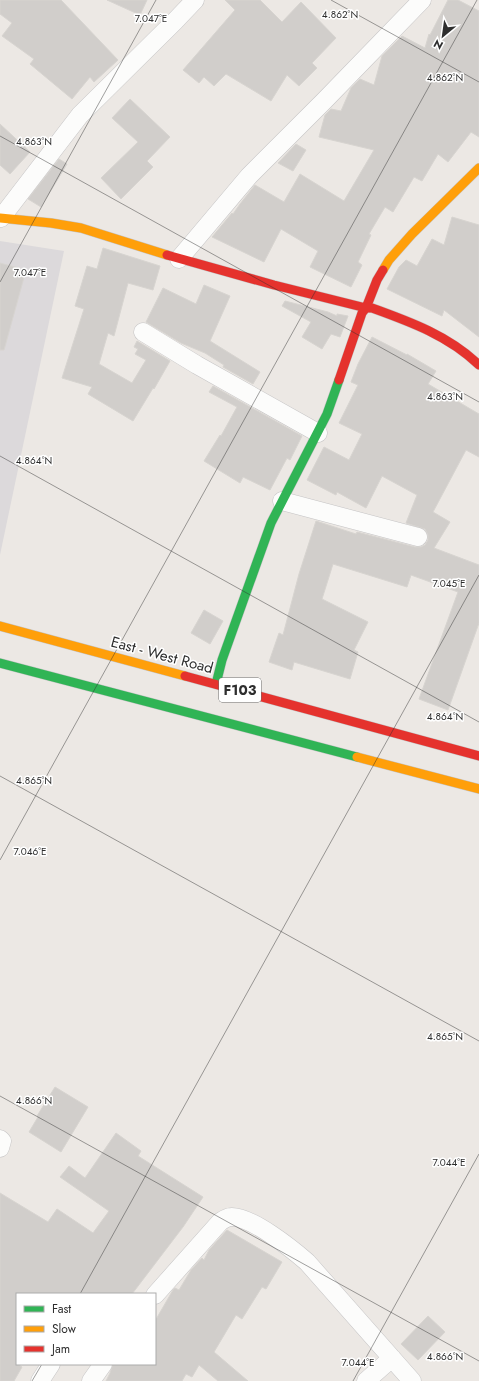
<svg xmlns="http://www.w3.org/2000/svg" width="479" height="1381" font-family="Jost,sans-serif">
  <style>
    .industrial { fill: #dcd9db }
    .building { fill: #d1cecb; stroke: #d7d4d0 }
    .lines { fill: none; stroke-linecap: round; stroke-linejoin: round }
    .street-casing { stroke: #c5c4c5; stroke-width: 19 }
    .fast-casing { stroke: #c5c4c5; stroke-width: 10 }
    .slow-casing { stroke: #c5c4c5; stroke-width: 10 }
    .jam-casing { stroke: #c5c4c5; stroke-width: 10 }
    .street { stroke: #fcfcfb; stroke-width: 18 }
    .fast { stroke: #30b455; stroke-width: 9 }
    .slow { stroke: #ff9f0a; stroke-width: 9 }
    .jam { stroke: #e5322d; stroke-width: 9 }
    .ticks { fill: none; stroke: #2e2e2e; stroke-width: 1; stroke-opacity: 0.45 }
    .labels { text-anchor: middle; dominant-baseline: central; stroke-width: 3; stroke-linejoin: round; paint-order: stroke }
    .shield { fill: #fff; stroke: #6d6d6d; stroke-width: 1 }
    .shield-label { font-size: 14px; font-weight: bold; fill: #2e2e2e }
    .street-label { font-size: 15px; fill: #2e2e2e; stroke: #fff }
    .ticks-label { font-size: 10px; text-anchor: middle; fill: #2e2e2e; stroke: #fff; stroke-width: 3; stroke-linejoin: round; paint-order: stroke }
  </style>
  <rect width="100%" height="100%" fill="#ece8e4"/>
  <path class="industrial" d="M0 241 64 251 0 555Z"/>
  <path class="building" d="M0 0H61L118 60 94 82 90 77 72 99 30 64 34 59 2 36 12 23 0 14Z
    M107 0H147L140 15Z
    M225 0H260L282 22 301 2 336 38 312 63 317 68 299 86 287 75 271 101 226 74 214 86 204 77 199 83 183 70 235 10Z
    M448 0H458L479 11V137L471 132 448 162 438 154 422 181 414 177 393 212 385 207 369 234 371 235 358 262 362 265 351 287 310 267 318 251 281 229 264 262 212 237 232 213 233 214 240 204 255 185 284 202 300 174 344 201 374 150 319 137 325 115 331 109 341 111 351 88 360 79 374 85 382 56 402 36 425 48 429 34 430 35Z
    M130 99 170 137 147 161 153 167 121 199 101 178 138 142 112 118Z
    M0 124 30 152 10 174 0 165Z
    M296 144 306 150 293 171 278 163Z
    M59 159 67 164 41 207 28 199Z
    M452 217 479 225V337L444 310 442 316 387 289 399 267 406 260 417 266 432 239 444 245Z
    M103 248 160 266 153 290 128 283 114 336 108 333 99 364 132 383 146 360 135 354 138 349 134 347 137 341 170 361 154 389 153 388 133 421 88 394 92 387 62 378 84 309 75 306 87 266 97 269Z
    M0 263 26 270 4 350H0Z
    M204 285 230 296 210 341 260 372 253 384 223 367 224 365 205 353 181 343 146 322 163 288 196 304Z
    M285 301 328 312 337 316V314L348 316 340 337 331 334 322 349 302 337 311 322 282 306Z
    M372 337 407 355V354L436 371 428 384 479 414V457L466 450 433 512 450 522 434 548 479 565V623L448 710 419 699 458 592 411 575 407 587 333 564 322 599 368 622 354 650 358 652 350 679 294 662 292 670 269 662 279 633 283 635 299 574 316 521 356 534 357 532 415 547H421L425 545 428 540V535L425 529 406 523 417 495 382 476 366 508 337 492 336 495 307 480 324 447 349 460 362 434 339 423 358 385 351 382 358 364Z
    M213 386 302 436 290 460 287 458 270 490 243 477 240 483 204 461 220 435 221 436 237 407 209 392Z
    M204 610 223 621 210 644 191 633Z
    M55 1087 88 1107 61 1152 29 1132 38 1117 37 1116Z
    M116 1133 141 1151 138 1156 203 1197 183 1227 132 1294H17V1364L22 1367 14 1381H0V1193L48 1222 57 1209 93 1233 109 1211 60 1177 69 1166 85 1178Z
    M227 1230 282 1262 266 1289 262 1287 242 1319 236 1315 214 1352 248 1381H218L199 1365 192 1377 186 1374 182 1381H106L110 1373 113 1364H155V1321L173 1290 175 1288 179 1290 191 1270 202 1258 204 1260 209 1250Z
    M428 1316 445 1332 418 1360 401 1344Z"/>
  <g class="lines">
    <defs>
      <path id="street" d="M1 218 80 115 175 21 195 0
        M179 259 249 176 324 101 422 0
        M143 332 197 365 318 433
        M282 501 418 537
        M0 1139 2 1141 0 1148
        M155 1295 220 1222C223 1220 227 1217 231 1217 251 1216 292 1249 307 1262L412 1381
        M40 1381 51 1364
        M91 1381 103 1364
        M366 1381 392 1358"/>
      <path id="fast" d="M0 663 357 757
        M216 684 222 660 271 523 327 414 339 380"/>
      <path id="slow" d="M0 218 51 223 81 228 167 255
        M383 270 389 260 412 234 479 168
        M0 626 185 676
        M357 757 479 789"/>
      <path id="jam" d="M167 255 274 285 366 308 377 280 383 270
        M339 380 362 313 366 308H372C411 322 449 336 479 365
        M185 676 479 756"/>
    </defs>
    <use href="#street" class="street-casing"/>
    <use href="#fast" class="fast-casing"/>
    <use href="#slow" class="slow-casing"/>
    <use href="#jam" class="jam-casing"/>
    <use href="#street" class="street"/>
    <use href="#fast" class="fast"/>
    <use href="#slow" class="slow"/>
    <use href="#jam" class="jam"/>
  </g>
  <path class="ticks" d="M331 0 479 82M0 136 479 402M0 282 156 0M0 456 479 722M0 776 479 1041M0 860 477 0M0 1096 479 1361M80 1294 479 575M32 1381 42 1364M353 1381 479 1154"/>
  <g class="labels">
    <rect class="shield" x="219" y="678" width="42" height="24" rx="3"/>
    <g class="shield-label">
      <text x="240" y="690">F103</text>
    </g>
    <g class="street-label">
      <text transform="translate(162 655) rotate(15)">East - West Road</text>
    </g>
  </g>
  <g class="ticks-label">
    <text x="340" y="18">4.862°N</text>
    <text x="151" y="22">7.047°E</text>
    <text x="445" y="81">4.862°N</text>
    <text x="34" y="145">4.863°N</text>
    <text x="30" y="276">7.047°E</text>
    <text x="445" y="400">4.863°N</text>
    <text x="34" y="464">4.864°N</text>
    <text x="449" y="587">7.045°E</text>
    <text x="445" y="720">4.864°N</text>
    <text x="34" y="784">4.865°N</text>
    <text x="30" y="855">7.046°E</text>
    <text x="445" y="1040">4.865°N</text>
    <text x="34" y="1104">4.866°N</text>
    <text x="449" y="1166">7.044°E</text>
    <text x="445" y="1360">4.866°N</text>
    <text x="358" y="1366">7.044°E</text>
  </g>
  <rect x="16" y="1293" width="140" height="72" fill="#ffffff" stroke="#ababab"/>
  <rect x="24" y="1306" width="20" height="6" fill="#30b455" stroke="#ababab"/>
  <text x="52" y="1313" font-size="12" fill="#2e2e2e">Fast</text>
  <rect x="24" y="1326" width="20" height="6" fill="#ff9f0a" stroke="#ababab"/>
  <text x="52" y="1333" font-size="12" fill="#2e2e2e">Slow</text>
  <rect x="24" y="1346" width="20" height="6" fill="#e5322d" stroke="#ababab"/>
  <text x="52" y="1353" font-size="12" fill="#2e2e2e">Jam</text>
  <g transform="translate(443 36) rotate(209)" stroke="#ffffff" stroke-width="3" paint-order="stroke">
  <path d="M0-3L7 15L0 10L-7 15Z" fill="#2e2e2e"/>
  <text y="-6" font-size="11" font-weight="bold" text-anchor="middle" fill="#2e2e2e">N</text>
  </g>
</svg>
